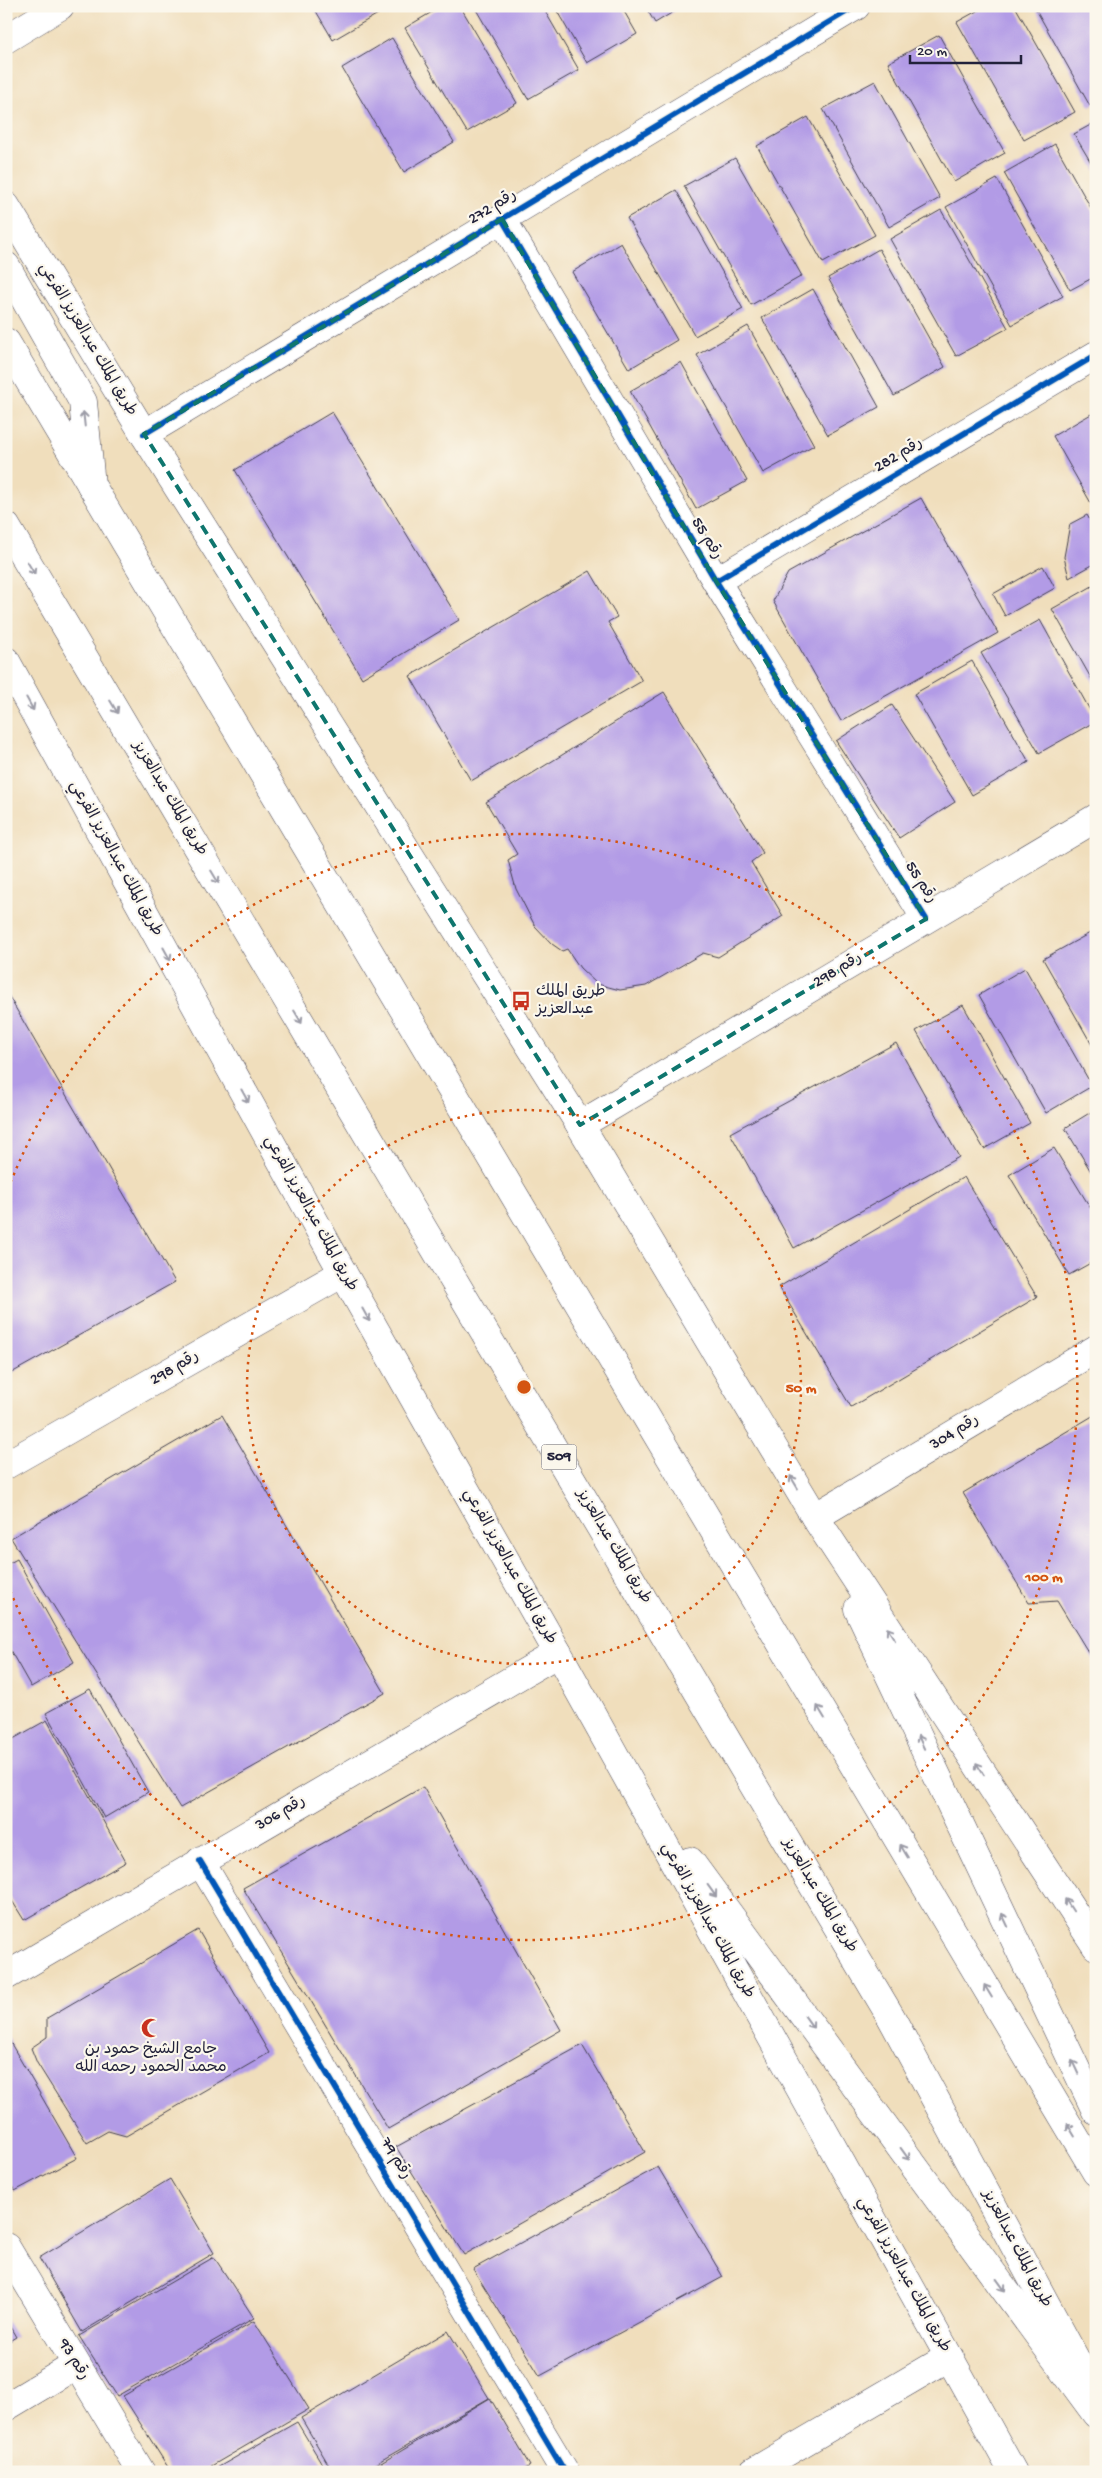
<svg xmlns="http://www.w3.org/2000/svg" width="1102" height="2478" font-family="'Gochi Hand','Playpen Sans Arabic',sans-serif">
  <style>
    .building { fill: #b29be6 }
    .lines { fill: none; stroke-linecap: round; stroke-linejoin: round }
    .minor-casing { stroke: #413e4e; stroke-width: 29 }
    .secondary-casing { stroke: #413e4e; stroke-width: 29 }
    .primary-casing { stroke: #413e4e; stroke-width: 29 }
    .minor { stroke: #fff; stroke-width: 28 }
    .secondary { stroke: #fff; stroke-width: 28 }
    .primary { stroke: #fff; stroke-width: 28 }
    .cycleway-casing { stroke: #fbf7ec; stroke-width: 9 }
    .cycleway { stroke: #0057b8; stroke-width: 6 }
    .oneway { stroke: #9c9ca7 }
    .marked { fill: none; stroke: #0f766e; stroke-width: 4; stroke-dasharray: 10 6; stroke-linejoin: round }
    .ring { fill: none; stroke: #d45411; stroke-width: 2.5; stroke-dasharray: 2.5 5 }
    .labels { text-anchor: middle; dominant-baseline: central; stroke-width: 4.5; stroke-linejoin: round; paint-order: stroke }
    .shield { fill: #fbf7ec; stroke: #636270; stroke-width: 1 }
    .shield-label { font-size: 15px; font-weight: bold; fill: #22223b }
    .street-label { font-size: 16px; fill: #22223b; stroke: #fbf7ec }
    .poi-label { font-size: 16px; fill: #22223b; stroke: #fbf7ec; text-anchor: start }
    .centre { fill: #d45411; stroke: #fbf7ec; stroke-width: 2.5 }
    .ring-label { font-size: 15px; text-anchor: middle; font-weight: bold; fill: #d45411; stroke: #fbf7ec; stroke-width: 4.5; stroke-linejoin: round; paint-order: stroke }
  </style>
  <rect width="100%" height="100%" fill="#fbf7ec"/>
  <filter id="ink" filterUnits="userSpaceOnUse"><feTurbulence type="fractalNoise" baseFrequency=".02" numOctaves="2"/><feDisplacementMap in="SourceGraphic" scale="10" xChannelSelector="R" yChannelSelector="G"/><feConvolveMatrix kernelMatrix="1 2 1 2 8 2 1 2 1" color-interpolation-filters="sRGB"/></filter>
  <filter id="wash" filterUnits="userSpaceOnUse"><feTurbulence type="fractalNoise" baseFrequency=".0096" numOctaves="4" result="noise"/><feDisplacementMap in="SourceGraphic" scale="20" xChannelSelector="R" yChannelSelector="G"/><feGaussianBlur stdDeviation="1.12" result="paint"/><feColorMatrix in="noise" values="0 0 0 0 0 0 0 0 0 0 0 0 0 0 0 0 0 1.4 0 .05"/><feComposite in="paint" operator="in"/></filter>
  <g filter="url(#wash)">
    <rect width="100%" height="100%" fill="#f0debc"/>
    <g id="blocks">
      <path class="building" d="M313 6H381L383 11 333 40Z
        M442 6H460L517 103 467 132 405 28Z
        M474 6H542L579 70 528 99Z
        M554 6H621L637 34 587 63Z
        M645 6H683L655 23Z
        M986 6H1015L1075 112 1024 140 957 22Z
        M1034 6H1096V102L1090 106Z
        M939 35 1005 153 954 182 888 63Z
        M392 38 454 142 404 172 342 68Z
        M875 81 940 198 889 227 823 109Z
        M808 117 875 235 823 263 757 146Z
        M1096 122V171L1074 134Z
        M1055 144 1096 217V276L1070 290 1004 173Z
        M735 158 802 276 751 305 684 186Z
        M997 179 1063 296 1012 325 946 207Z
        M676 190 743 309 695 336 627 218Z
        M941 210 1008 328 956 356 890 239Z
        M621 243 677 340 629 369 572 272Z
        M879 249 945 367 894 396 828 278Z
        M813 289 879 407 828 435 762 318Z
        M748 326 814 445 763 473 697 355Z
        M681 362 747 481 696 509 630 391Z
        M332 412 459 620 362 678 235 470Z
        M1093 413 1096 418V512L1053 436Z
        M921 498 998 633 841 721 773 601 788 573Z
        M1087 515 1096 531V563L1069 578 1064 557 1070 524Z
        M1043 566 1055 588 1005 616 993 594Z
        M590 571 617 617 608 622 642 681 471 781 410 676Z
        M1096 584V687L1052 609Z
        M1040 620 1096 721 1039 753 981 653Z
        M972 661 1029 762 972 795 914 694Z
        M664 692 763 853 751 862 783 916 718 957 703 953 646 986 620 990 597 984 580 968 567 949 562 951 552 944 535 926 516 889 508 860 517 854 486 802Z
        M892 705 955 802 899 838 836 741Z
        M1090 933 1096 944V1052L1043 959Z
        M1025 968 1092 1086 1046 1113 979 995Z
        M8 995 175 1282 6 1376V996Z
        M963 1005 1030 1123 984 1149 916 1031Z
        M896 1043 959 1157 794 1248 730 1133Z
        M1096 1109V1180L1065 1128Z
        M1054 1148 1096 1217V1260L1069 1275 1009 1175Z
        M964 1177 1037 1297 851 1407 779 1287Z
        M1096 1414V1665L1057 1601 1029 1603 963 1493Z
        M222 1415 385 1693 180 1808 11 1538Z
        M17 1559 74 1662 31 1687 6 1643V1565Z
        M90 1689 148 1792 104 1818 46 1713Z
        M47 1720 126 1862 24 1920 6 1891V1743Z
        M423 1787 561 2030 388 2129 243 1888Z
        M198 1930 269 2053 126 2136 108 2131 87 2143 37 2063 31 2048 47 2037V2018Z
        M6 2035 77 2158 15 2191 6 2177Z
        M582 2045 645 2152 464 2255 396 2147Z
        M658 2167 723 2277 540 2376 473 2269Z
        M170 2179 214 2253 82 2332 39 2258Z
        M214 2257 254 2318 117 2396 79 2336Z
        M6 2320 16 2337 6 2343Z
        M254 2321 309 2409 201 2472H171L123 2396Z
        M448 2331 489 2398 361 2472H333L301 2418Z
        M490 2398 530 2466 520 2472H366Z
        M297 2422 327 2472H210Z"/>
    </g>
  </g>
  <g filter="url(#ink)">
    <use href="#blocks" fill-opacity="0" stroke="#413e4e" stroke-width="1"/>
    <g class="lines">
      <defs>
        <path id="minor" d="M6 39 60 6
          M502 219 716 581 926 919
          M144 434 856 6
          M716 581 1096 355
          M580 1125 1096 818
          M6 1465 343 1273
          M815 1517 1096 1349
          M200 1861 565 2472
          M6 1976 558 1653
          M6 2247 141 2472
          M6 2407 76 2365
          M753 2472 949 2357"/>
        <path id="secondary" d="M6 206 144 434 580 1125 815 1517 1096 1946
          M6 266 83 402 91 485
          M6 661 343 1273 558 1653 1013 2472
          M858 1609 1096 2111
          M690 1861 1096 2414"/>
        <path id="primary" d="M6 342 1096 2172
          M6 526 891 2017 1096 2397"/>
      </defs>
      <use href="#minor" class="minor-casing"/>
      <use href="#secondary" class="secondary-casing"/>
      <use href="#primary" class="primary-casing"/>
      <use href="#minor" class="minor"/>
      <use href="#secondary" class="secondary"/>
      <use href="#primary" class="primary"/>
      <defs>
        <path id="cycleway" d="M502 219 716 581 926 919
          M144 434 856 6
          M716 581 1096 355
          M200 1861 565 2472"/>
      </defs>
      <use href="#cycleway" class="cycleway-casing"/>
      <use href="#cycleway" class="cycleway"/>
    </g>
    <defs><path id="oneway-shaft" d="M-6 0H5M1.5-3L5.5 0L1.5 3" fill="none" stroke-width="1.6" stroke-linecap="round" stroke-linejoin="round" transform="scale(1.25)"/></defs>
    <g class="oneway">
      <use href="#oneway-shaft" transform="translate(84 419) rotate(-96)"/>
      <use href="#oneway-shaft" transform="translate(31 568) rotate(59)"/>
      <use href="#oneway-shaft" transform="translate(30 704) rotate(61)"/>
      <use href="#oneway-shaft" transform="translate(114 707) rotate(59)"/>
      <use href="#oneway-shaft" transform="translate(215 877) rotate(59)"/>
      <use href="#oneway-shaft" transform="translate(167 954) rotate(61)"/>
      <use href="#oneway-shaft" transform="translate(298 1017) rotate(59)"/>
      <use href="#oneway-shaft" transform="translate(245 1096) rotate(61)"/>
      <use href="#oneway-shaft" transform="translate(366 1315) rotate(61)"/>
      <use href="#oneway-shaft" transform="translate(794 1482) rotate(-121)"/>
      <use href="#oneway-shaft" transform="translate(891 1634) rotate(-123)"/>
      <use href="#oneway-shaft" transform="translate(821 1712) rotate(-121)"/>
      <use href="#oneway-shaft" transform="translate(921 1742) rotate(-115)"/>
      <use href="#oneway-shaft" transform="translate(980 1769) rotate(-123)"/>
      <use href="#oneway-shaft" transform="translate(904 1851) rotate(-121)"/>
      <use href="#oneway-shaft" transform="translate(712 1891) rotate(54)"/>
      <use href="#oneway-shaft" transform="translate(1069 1905) rotate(-123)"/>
      <use href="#oneway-shaft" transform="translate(1005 1920) rotate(-115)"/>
      <use href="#oneway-shaft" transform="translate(988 1991) rotate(-121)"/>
      <use href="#oneway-shaft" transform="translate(809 2022) rotate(54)"/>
      <use href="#oneway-shaft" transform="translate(1075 2067) rotate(-115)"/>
      <use href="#oneway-shaft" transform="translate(1071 2130) rotate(-121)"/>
      <use href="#oneway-shaft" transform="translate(905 2154) rotate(54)"/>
      <use href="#oneway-shaft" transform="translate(1001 2285) rotate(54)"/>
    </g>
  </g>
  <path class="marked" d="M502 219 716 581 926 919 580 1125 144 434Z"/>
  <g class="ring">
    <circle cx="524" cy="1387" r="277"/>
    <path d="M8 1189A553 553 0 1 1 8 1585"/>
  </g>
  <defs>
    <symbol id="bus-bare" viewBox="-9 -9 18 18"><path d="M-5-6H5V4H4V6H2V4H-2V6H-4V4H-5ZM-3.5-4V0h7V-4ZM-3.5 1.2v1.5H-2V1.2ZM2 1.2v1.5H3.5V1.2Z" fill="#c8321e" stroke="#fbf7ec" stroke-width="2.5" paint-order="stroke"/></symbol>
    <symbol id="mosque-bare" viewBox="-9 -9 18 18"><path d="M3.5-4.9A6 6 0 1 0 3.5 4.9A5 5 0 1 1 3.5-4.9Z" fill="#c8321e" stroke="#fbf7ec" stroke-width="2.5" paint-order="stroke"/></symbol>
  </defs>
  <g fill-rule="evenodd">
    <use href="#bus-bare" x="507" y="987" width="28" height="28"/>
    <use href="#mosque-bare" x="137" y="2014" width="28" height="28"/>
  </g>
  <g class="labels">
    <rect class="shield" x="541.5" y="1444.5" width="35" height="25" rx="4"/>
    <g class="shield-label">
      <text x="559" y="1457">509</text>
    </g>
    <g class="street-label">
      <text transform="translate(493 208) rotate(-31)">رقم 272</text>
      <text transform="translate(87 340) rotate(59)">طريق الملك عبدالعزيز الفرعي</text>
      <text transform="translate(899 456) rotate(-31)">رقم 282</text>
      <text transform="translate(706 539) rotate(59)">رقم 55</text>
      <text transform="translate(169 799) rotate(59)">طريق الملك عبدالعزيز</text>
      <text transform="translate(115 859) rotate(61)">طريق الملك عبدالعزيز الفرعي</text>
      <text transform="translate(920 883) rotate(58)">رقم 55</text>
      <text transform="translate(838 971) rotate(-31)">رقم 298</text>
      <text transform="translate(310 1214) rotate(61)">طريق الملك عبدالعزيز الفرعي</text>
      <text transform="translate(175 1369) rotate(-30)">رقم 298</text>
      <text transform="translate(955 1433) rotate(-31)">رقم 304</text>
      <text transform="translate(613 1547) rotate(59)">طريق الملك عبدالعزيز</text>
      <text transform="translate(509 1567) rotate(61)">طريق الملك عبدالعزيز الفرعي</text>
      <text transform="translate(281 1814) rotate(-30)">رقم 306</text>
      <text transform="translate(819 1896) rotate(59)">طريق الملك عبدالعزيز</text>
      <text transform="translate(707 1921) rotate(61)">طريق الملك عبدالعزيز الفرعي</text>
      <text transform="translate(395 2159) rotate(59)">رقم 79</text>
      <text transform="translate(1016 2249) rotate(62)">طريق الملك عبدالعزيز</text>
      <text transform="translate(903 2275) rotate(61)">طريق الملك عبدالعزيز الفرعي</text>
      <text transform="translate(73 2360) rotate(59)">رقم 93</text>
    </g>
    <g class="poi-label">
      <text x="536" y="992">طريق الملك<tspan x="536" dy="18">عبدالعزيز</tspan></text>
      <text x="151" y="2050" text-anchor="middle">جامع الشيخ حمود بن<tspan x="151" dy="18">محمد الحمود رحمه الله</tspan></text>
    </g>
  </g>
  <circle cx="524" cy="1387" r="8" class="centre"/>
  <g class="ring-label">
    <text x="801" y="1392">50 m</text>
    <text x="1044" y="1581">100 m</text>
  </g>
  <rect width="1102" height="2478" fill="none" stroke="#fbf7ec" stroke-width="25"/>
  <path d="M910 55v8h111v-8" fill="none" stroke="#22223b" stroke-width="2.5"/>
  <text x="917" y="55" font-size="15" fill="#22223b" stroke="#fbf7ec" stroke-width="4" paint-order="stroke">20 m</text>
</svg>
